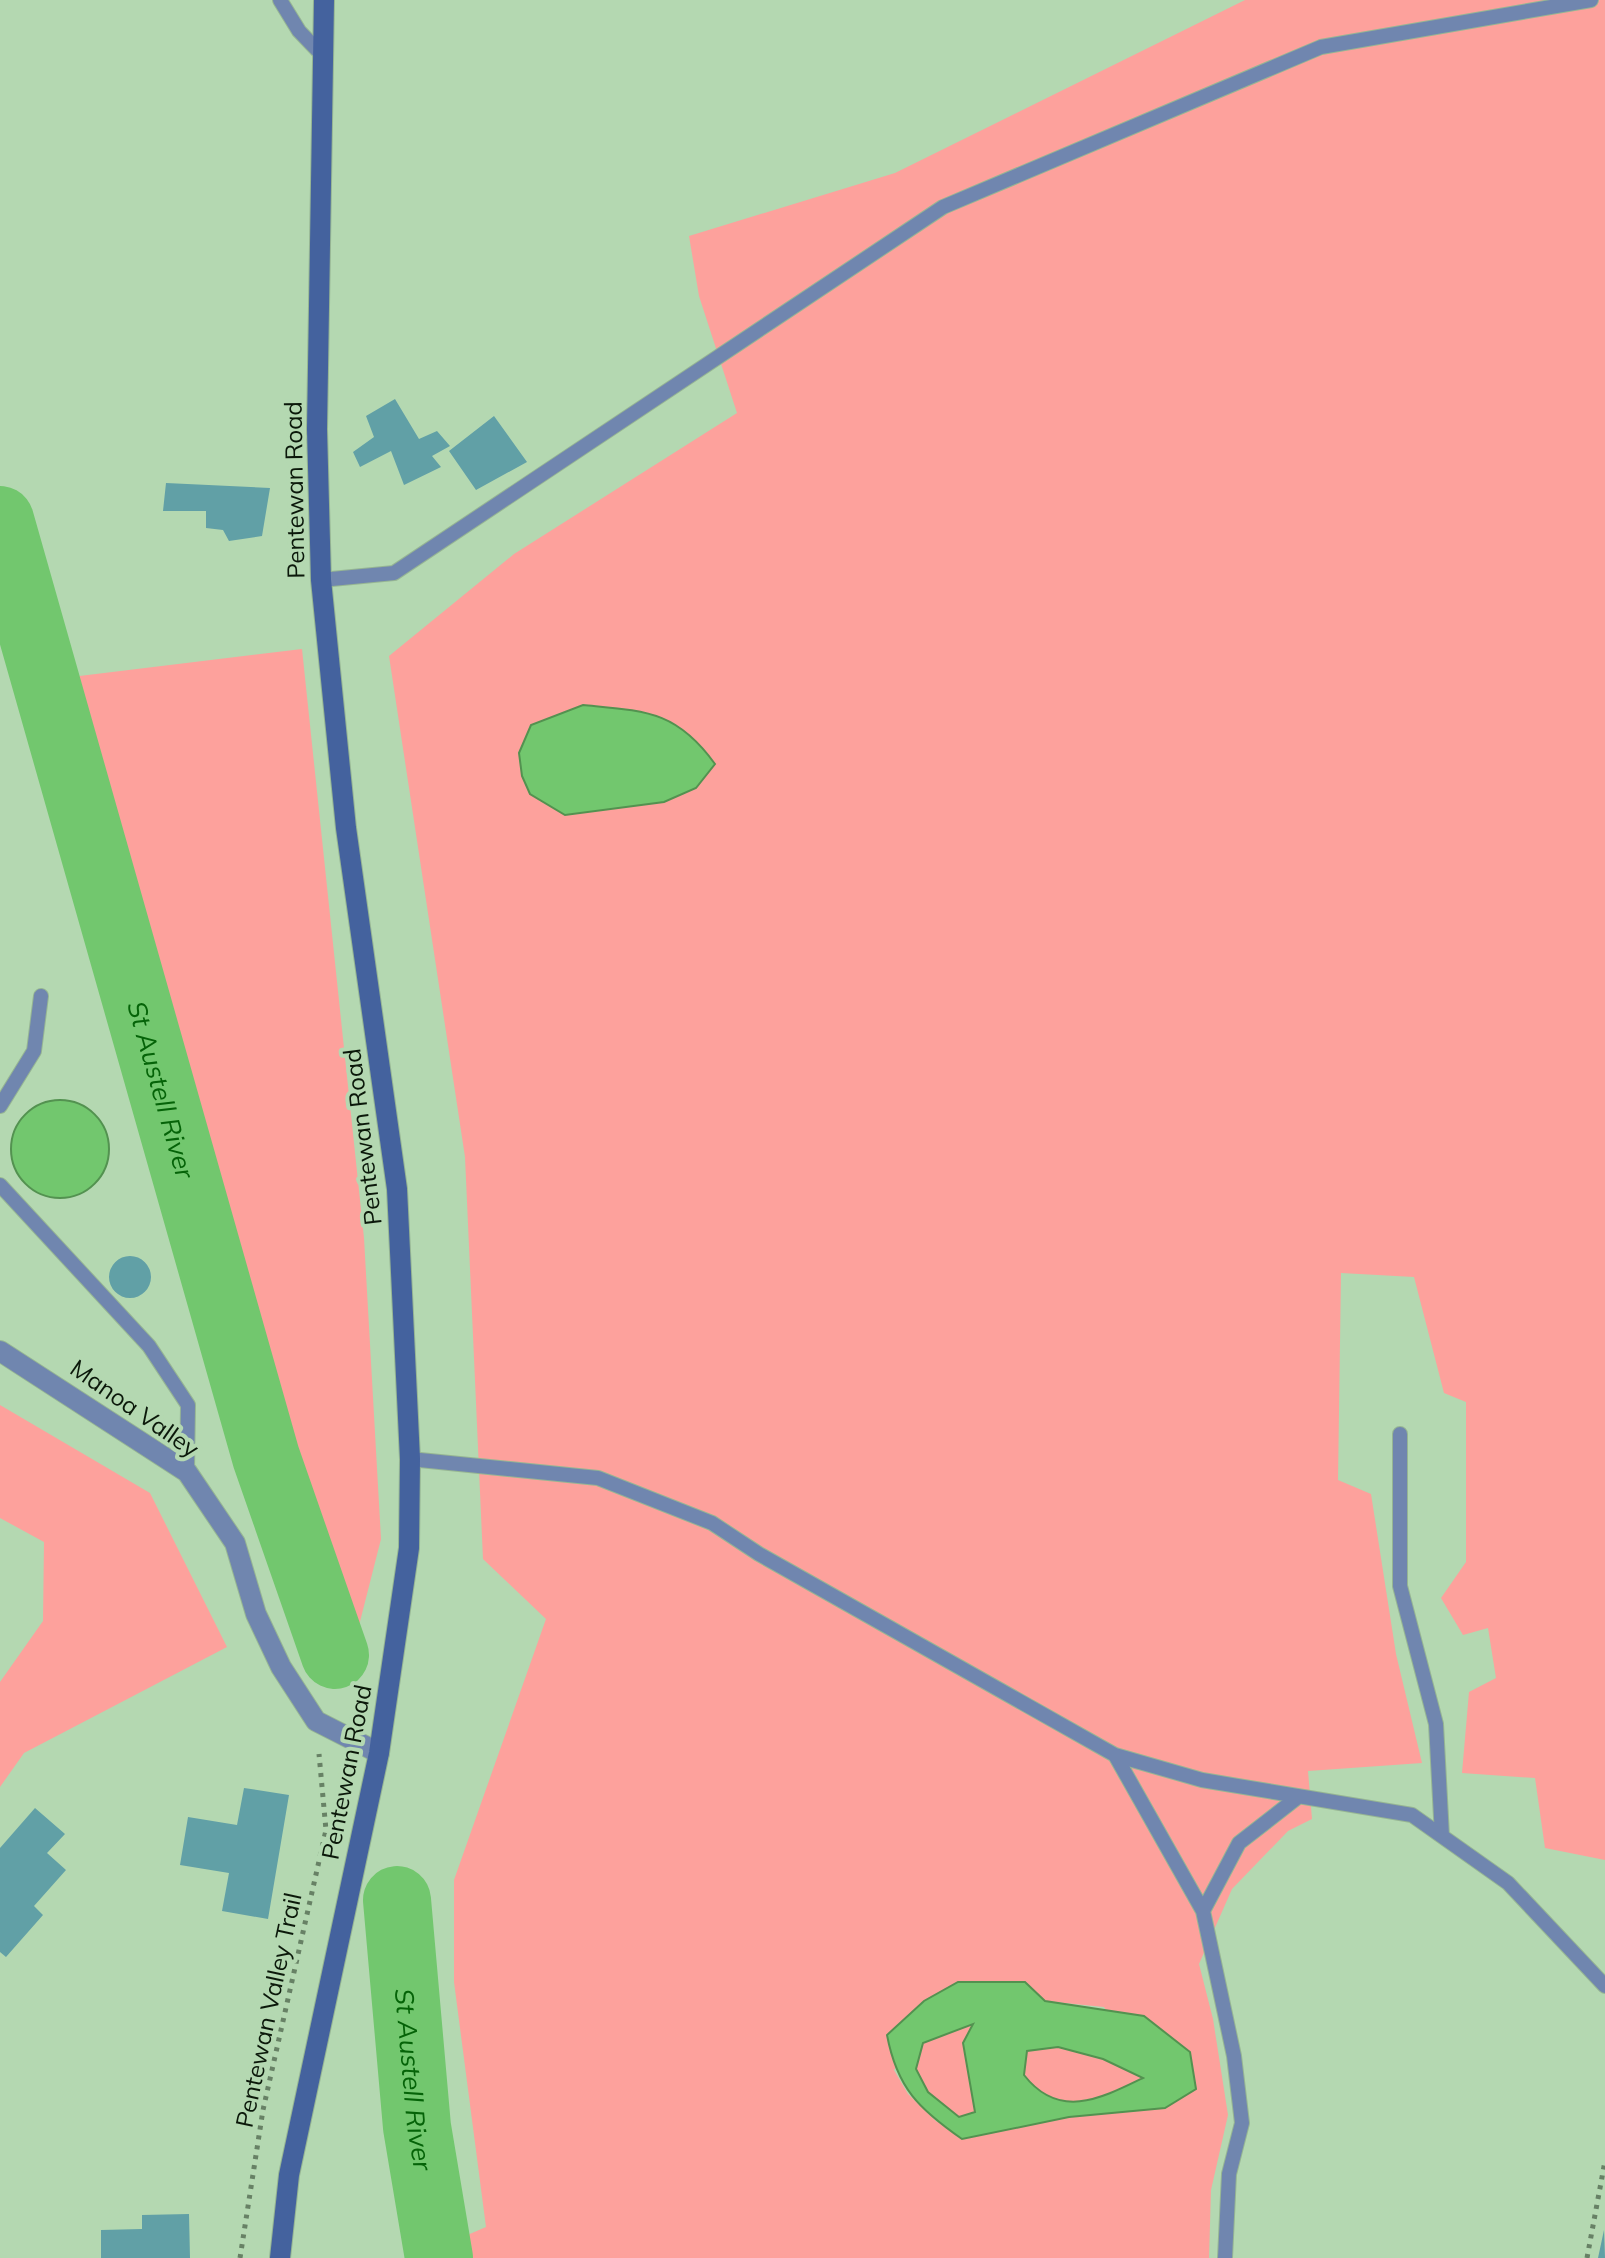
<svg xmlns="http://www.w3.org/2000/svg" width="1605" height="2258" font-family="Mulish,sans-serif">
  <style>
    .green { fill: #fda19c; fill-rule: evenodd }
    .water { fill: #72c76e; stroke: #539250; stroke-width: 2; fill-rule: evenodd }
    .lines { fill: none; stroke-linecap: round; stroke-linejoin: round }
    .river { stroke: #72c76e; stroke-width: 68 }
    .building { fill: #61a0a6 }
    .lane-casing { stroke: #96b593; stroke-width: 16 }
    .street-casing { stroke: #96b593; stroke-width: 22 }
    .secondary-casing { stroke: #96b593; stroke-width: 22 }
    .path { stroke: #678165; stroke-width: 5; stroke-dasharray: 4 6; stroke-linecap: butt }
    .lane { stroke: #7086af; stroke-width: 14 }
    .street { stroke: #7086af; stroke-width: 20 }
    .secondary { stroke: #44629e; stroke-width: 20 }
    .labels { text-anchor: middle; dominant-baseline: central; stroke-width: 8; stroke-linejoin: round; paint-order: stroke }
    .street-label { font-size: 24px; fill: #0b180a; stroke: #b4d8b1 }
    .water-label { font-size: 26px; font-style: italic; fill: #056308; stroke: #b4d8b1 }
  </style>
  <rect width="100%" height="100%" fill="#b4d8b1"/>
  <path class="green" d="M1245 0H1605V1860L1545 1848 1535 1778 1462 1773 1469 1692 1496 1678 1488 1628 1463 1635 1441 1598 1466 1562V1402L1444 1393 1414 1277 1341 1273 1338 1480 1371 1494 1396 1654 1422 1763 1308 1771 1312 1819 1288 1831 1232 1889 1199 1964 1213 2019 1228 2115 1211 2190 1209 2258H414L486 2227 454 1982V1880L546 1619 483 1559 465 1157 389 656 514 554 737 413 699 296 689 236 895 173ZM958 1982H1025L1045 2001 1104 2007 1165 2108 1069 2117 937 2122 908 2094 894 2070Z
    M302 649 364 1238 381 1539 352 1653 279 1451 63 678Z
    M0 1405 150 1493 227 1647 24 1753 0 1787V1682L43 1621 44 1542 0 1518Z
    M974 2024 963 2043 975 2113 959 2117 928 2092 916 2069 923 2043Z
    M1058 2047 1103 2059 1144 2078C1099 2098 1061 2121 1024 2075L1027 2050Z"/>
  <path class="water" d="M583 705C645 711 676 710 715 764L696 788 664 802 565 815 530 794 522 776 519 753 531 725Z
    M11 1149a49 49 0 1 1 98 0a49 49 0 1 1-98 0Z
    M958 1982H1025L1045 2001 1144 2016 1190 2052 1196 2089 1165 2108 1069 2117 962 2139C919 2109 897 2088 887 2035L924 2001ZM973 2024 963 2043 975 2112 959 2117 928 2092 916 2069 923 2043ZM1058 2047 1103 2059 1143 2078C1100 2099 1059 2120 1024 2075L1027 2051Z"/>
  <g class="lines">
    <g class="river">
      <path id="s1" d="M0 520 266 1457 335 1655"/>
      <path id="s2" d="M397 1900 417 2127 439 2258"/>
    </g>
  </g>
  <path class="building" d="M395 399 419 439 437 431 450 446 432 456 441 467 404 485 391 451 360 467 353 452 374 437 366 416Z
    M494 416 527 462 476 490 449 451Z
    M166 483 270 488 262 536 229 541 223 530 206 528V511H163Z
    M109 1277a21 21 0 1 1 42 0a21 21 0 1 1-42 0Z
    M244 1788 289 1795 268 1919 222 1911 229 1873 180 1865 188 1817 237 1825Z
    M35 1808 65 1834 47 1853 66 1870 34 1906 43 1915 6 1957 0 1952V1848Z
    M189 2214 190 2258H101V2230L142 2229V2215Z
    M1604 2230 1605 2258H1598Z"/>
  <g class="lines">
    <defs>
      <path id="lane" d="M280 0 299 31 323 56
        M321 580 394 573 943 207 1321 47 1591 0
        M0 1106 34 1051 41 996
        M0 1185 149 1346 188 1405 187 1472
        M1400 1434V1586L1436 1724 1442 1836
        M410 1459 598 1478 712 1523 759 1554 1115 1755 1202 1780 1412 1815 1508 1883 1605 1986
        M1115 1755 1203 1911 1239 1843 1298 1797
        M1203 1911 1234 2056 1242 2123 1229 2174 1225 2258"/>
      <path id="street" d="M0 1351 187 1472 235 1543 256 1614 281 1667 316 1721 379 1753"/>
      <path id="secondary" d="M280 2258 289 2175 379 1753 409 1548 410 1459 397 1189 346 828 321 580 317 429 324 0"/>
    </defs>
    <use href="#lane" class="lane-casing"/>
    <use href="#street" class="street-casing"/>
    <use href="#secondary" class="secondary-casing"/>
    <path class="path" d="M240 2258 263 2110 326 1830 319 1754
      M1587 2258 1605 2161"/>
    <use href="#lane" class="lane"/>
    <use href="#street" class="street"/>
    <use href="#secondary" class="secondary"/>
  </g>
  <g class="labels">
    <g class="street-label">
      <text transform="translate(294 490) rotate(-91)">Pentewan Road</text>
      <text transform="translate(362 1137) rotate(-97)">Pentewan Road</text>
      <text transform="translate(135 1408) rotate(35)">Manoa Valley</text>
      <text transform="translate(346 1772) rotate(-79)">Pentewan Road</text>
      <text transform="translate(268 2010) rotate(-78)">Pentewan Valley Trail</text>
    </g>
    <g class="water-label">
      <text stroke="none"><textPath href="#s1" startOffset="592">St Austell River</textPath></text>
      <text stroke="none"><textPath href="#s2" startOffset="180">St Austell River</textPath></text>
    </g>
  </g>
</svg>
